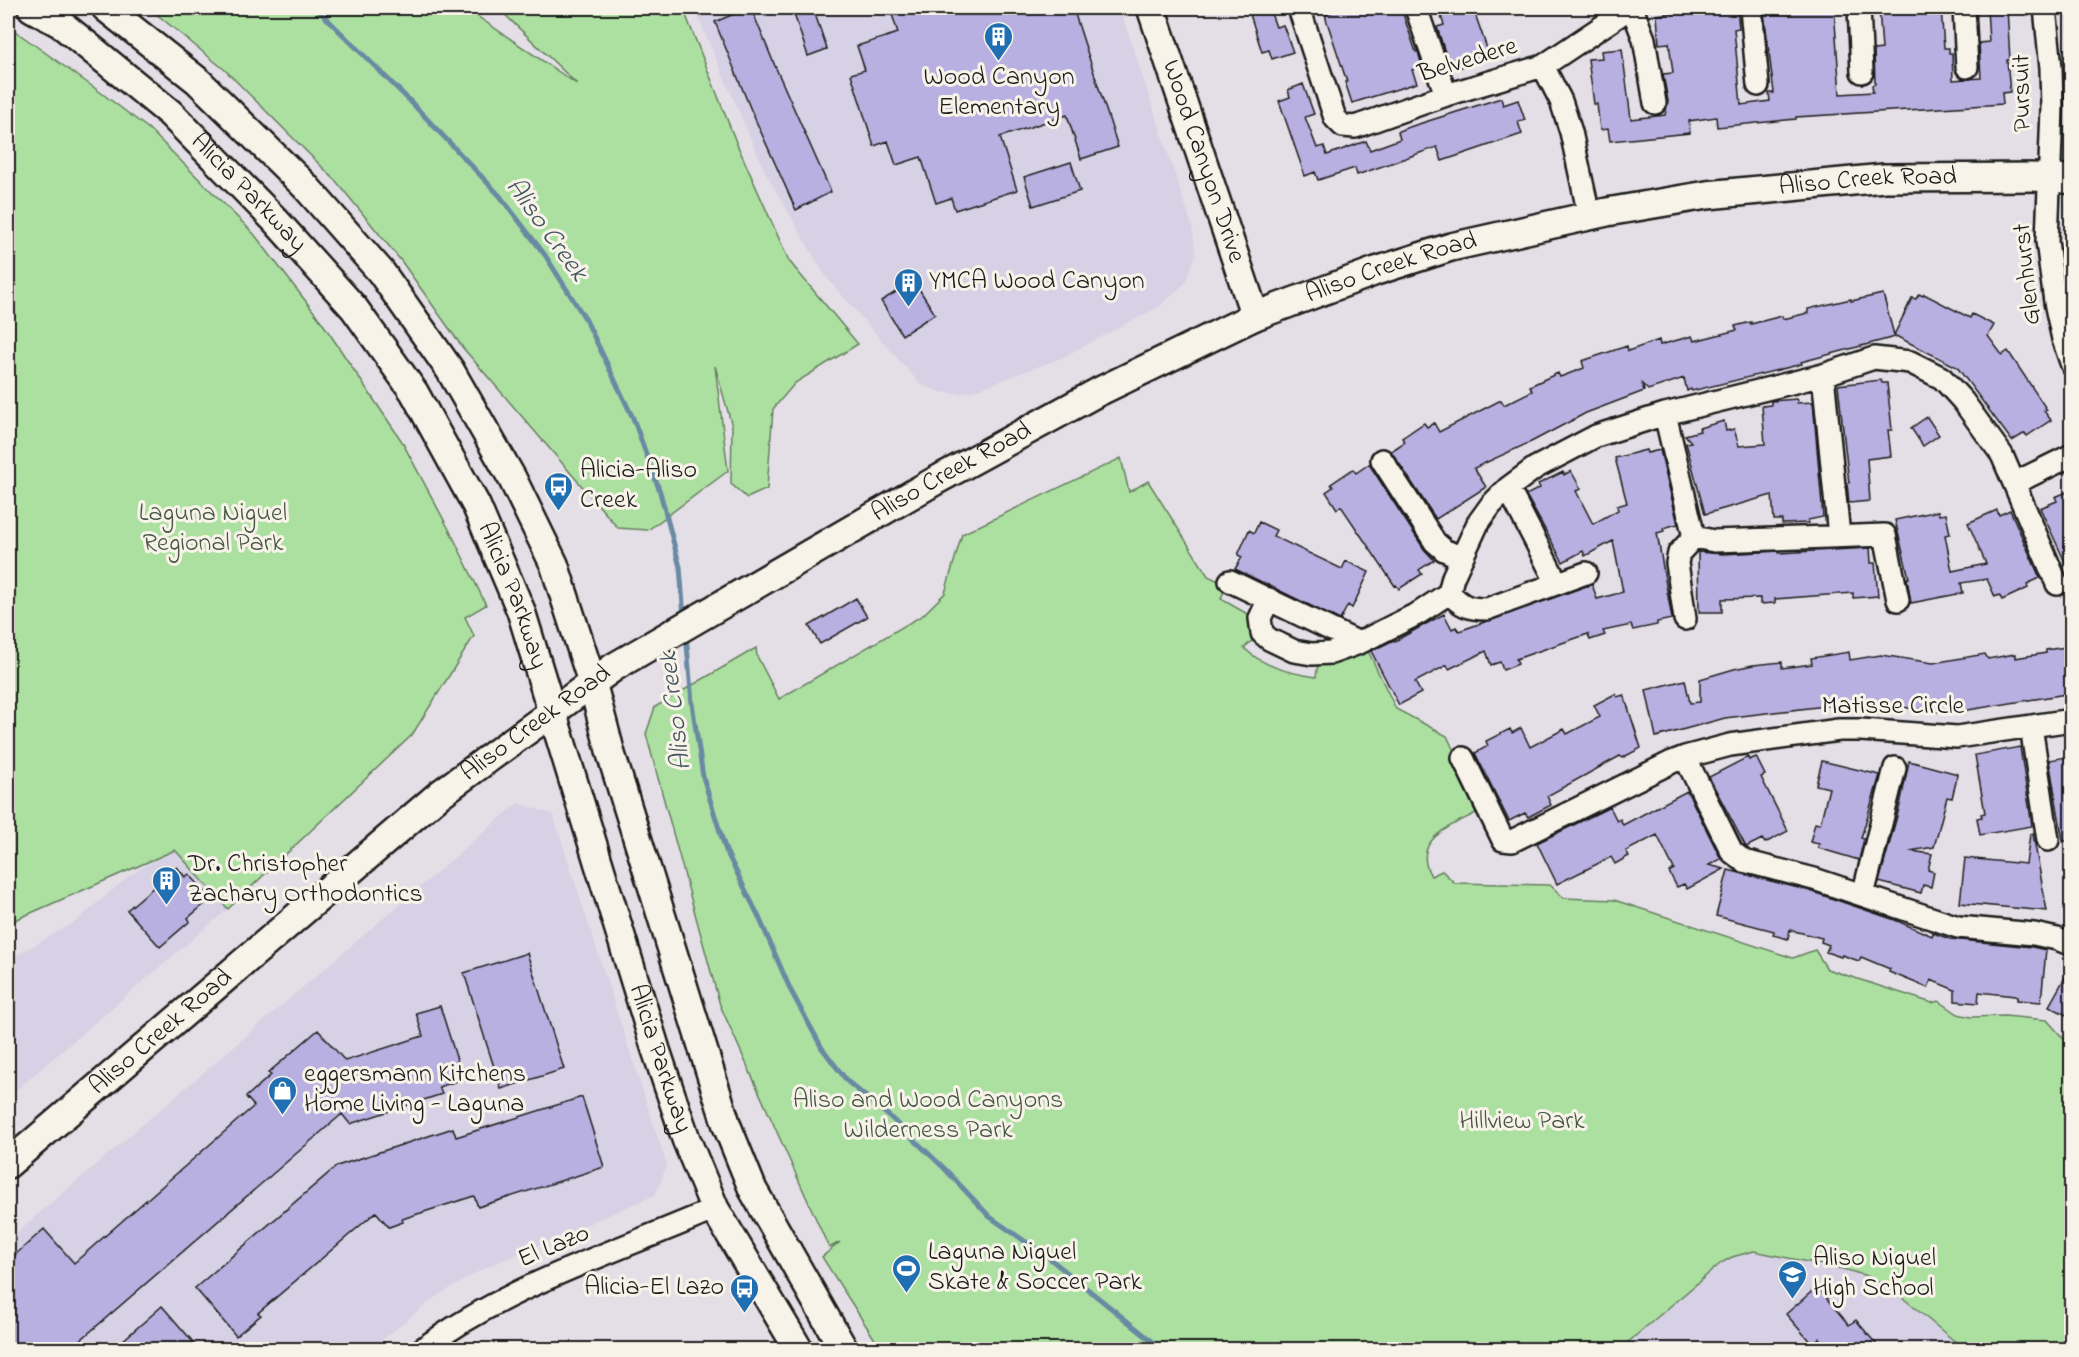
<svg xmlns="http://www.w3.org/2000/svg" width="2079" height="1357" font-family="'Indie Flower',sans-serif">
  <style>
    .built { fill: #d6d1e4 }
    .green { fill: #ace0a1; stroke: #647e5e; stroke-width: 1.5 }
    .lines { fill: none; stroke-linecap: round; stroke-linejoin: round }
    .stream { stroke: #698aa2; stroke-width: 5 }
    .building { fill: #b7b0e1; stroke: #1c1c1c; stroke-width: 1.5 }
    .minor-casing { stroke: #1c1c1c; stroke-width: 26 }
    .major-casing { stroke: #1c1c1c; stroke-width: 32 }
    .minor { stroke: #f7f3e8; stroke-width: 21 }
    .major { stroke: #f7f3e8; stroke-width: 27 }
    .labels { text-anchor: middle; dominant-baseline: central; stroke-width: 6; stroke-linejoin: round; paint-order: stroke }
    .street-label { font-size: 26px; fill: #1c1c1c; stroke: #f7f3e8 }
    .poi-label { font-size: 26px; fill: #1c1c1c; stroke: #f7f3e8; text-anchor: start }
    .park-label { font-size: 26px; fill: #475744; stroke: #f7f3e8 }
    .water-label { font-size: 27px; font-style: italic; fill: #43535f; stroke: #f7f3e8 }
  </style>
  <rect width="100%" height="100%" fill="#e4dfe6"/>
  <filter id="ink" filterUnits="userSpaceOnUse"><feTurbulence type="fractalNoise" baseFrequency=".0167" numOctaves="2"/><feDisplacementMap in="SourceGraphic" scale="12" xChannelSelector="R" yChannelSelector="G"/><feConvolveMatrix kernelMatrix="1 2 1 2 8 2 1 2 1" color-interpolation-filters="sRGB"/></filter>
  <g filter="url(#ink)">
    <path class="built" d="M694 8H1120L1192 226 1196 254 1185 283 1160 306 1061 358 982 388 960 394 941 392 921 385 825 276 764 170Z
      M518 803 553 814 667 1166 655 1195 483 1269 434 1298 371 1349H8V1240Z
      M176 850 228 909 8 1097V960L75 922 129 876 168 852Z
      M1754 1251 1843 1269 1867 1276 1897 1293 1953 1340 1969 1349 1620 1350 1721 1263 1732 1257Z"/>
    <path class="green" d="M149 8H465L578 85 498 8H683L736 142 789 261 858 344 795 383 773 409 767 489 747 498 731 484 732 426 715 366 728 471 648 530 618 528 463 348 402 262 336 181 225 70Z
      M8 26 96 89 149 129 254 234 321 321 401 440 452 535 486 605 465 617 474 636 412 735 228 909 175 850 8 923Z
      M1121 458 1129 492 1148 481 1208 576 1225 584V588L1221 599 1251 616 1250 629 1254 639 1244 648C1264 667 1289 673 1316 677L1318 664 1348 660 1368 651 1396 709 1447 736 1457 757 1453 763 1476 813C1451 826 1410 840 1431 876L1442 871 1455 883 1550 885 1564 898 1614 900 1793 958 1815 950 1827 969 1932 1003 1939 1001 1958 1014 1971 1017 2005 1016 2047 1020 2071 1047V1349H1969L1953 1340 1897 1293 1867 1276 1843 1269 1754 1251 1732 1257 1721 1263 1620 1349H881L822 1257 840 1242 829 1248 720 1005 646 734 655 707 756 648 757 656 779 699 923 615 945 593 962 534Z"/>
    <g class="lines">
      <path class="stream" d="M316 8 410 101 500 196 545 255 586 320 633 418 660 492 680 567 684 618
        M686 634 692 703 703 777 726 851 758 915 791 991 822 1048 847 1081 890 1117 944 1168 990 1217 1049 1258 1163 1350"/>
    </g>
    <path class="building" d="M748 8H751L775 66 831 192 796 210 751 110 715 22Z
      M792 8H813L827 49 808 56Z
      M890 8H1073L1118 147 1081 159 1067 115 1000 137 1017 190 955 210 951 198 936 203 921 157 896 165 888 141 874 146 851 74 865 70 857 46 898 33Z
      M1248 8H1269L1276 27 1283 25 1293 52 1272 59 1269 50 1262 52Z
      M1331 8H1401L1416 52 1418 51 1422 66 1412 70 1417 83 1352 103 1345 82H1347L1326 19V14L1332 12Z
      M1438 8H1473L1490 57 1461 67 1458 58 1448 62 1437 27 1444 25Z
      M1695 8H1725V10L1737 9 1739 28 1734 29 1741 105 1770 101 1769 93H1774L1764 12 1773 11V8H1834L1840 94 1873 92 1872 85 1875 84 1874 50 1882 49 1879 8H1941L1944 48H1949V53H1952L1953 80 1981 78 1979 43 1989 42 1987 8H2007L2010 60H2007L2010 92 2002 93 2003 104 1796 117V119L1717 127 1716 117 1689 121 1690 133 1610 141 1608 129 1600 130 1597 104H1594L1588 59 1602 58 1601 51 1622 49 1631 119 1665 115 1668 101 1663 74 1673 73 1669 43 1659 44 1657 15 1695 10Z
      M1303 84 1314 114 1305 117 1317 148 1324 146 1327 155 1366 141 1370 150 1400 139 1398 132 1403 129 1501 98 1503 105 1518 100 1525 120 1518 122 1522 134 1442 161 1437 147 1357 175 1355 168 1318 180 1315 172 1305 176 1279 101 1290 97 1288 90Z
      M1071 162 1080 191 1033 206 1024 177Z
      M914 281 935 314 902 335 881 301Z
      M1883 294 1894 335 1912 298 1916 299 1919 294 1923 296 1924 294 1970 318 1972 314 1994 325 1988 336 2002 355 2008 351 2047 410 2044 411 2051 420 2027 436 2025 433 2012 441 1957 367 1894 335 1895 337 1801 362 1802 364 1692 391 1691 389 1687 391 1684 378 1648 390 1642 384 1644 391 1586 413 1533 441 1474 468 1486 487 1436 519 1391 451 1405 442 1402 438 1424 423 1427 427 1434 423 1439 432 1501 400 1504 405 1532 391 1530 386 1558 373 1560 377 1584 368 1582 361 1627 346 1628 351 1659 340 1660 345 1692 336 1694 341 1737 330 1735 326 1751 322V324L1782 316 1783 319 1808 313V309L1851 299V301Z
      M1881 380 1882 383H1887L1892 430H1888L1891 456 1867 459 1870 501 1849 503 1847 483H1849L1838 385Z
      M1797 399V403L1813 402 1823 517 1808 520V523L1782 524V520H1774L1772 495 1705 514 1686 443 1691 442 1685 435 1700 431 1699 428 1724 421 1726 431 1734 429 1739 446 1765 444 1762 406 1771 405V401Z
      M1927 417 1939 435 1923 446 1911 428Z
      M1646 450 1647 453 1660 450 1678 524 1663 528 1664 531 1657 533 1672 619 1657 622V625L1633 630 1631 625 1603 631 1605 635 1590 640 1588 634 1516 659 1518 664 1503 670 1500 662 1491 665 1486 651 1449 669 1447 665 1415 682 1421 693 1399 705 1371 651 1394 640 1395 641 1444 614 1452 629 1456 627 1459 631 1592 584 1597 599 1623 592 1613 541 1585 556 1583 551 1563 562 1526 495 1540 488 1538 484 1563 472 1564 475 1571 471 1581 489 1576 491 1593 524 1618 510 1617 506 1627 503 1615 458Z
      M1369 464 1424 549 1434 560 1419 570 1422 574 1399 589 1396 585 1395 586 1341 506 1337 509 1326 492 1333 487 1331 484 1353 469 1356 473Z
      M2072 490V577L2040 508 2057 501 2055 497Z
      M1997 510 1999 515 2010 510 2040 578 2027 584 2028 588 2002 600 1999 595 1995 597 1987 579 1961 583 1963 593 1911 603 1907 578H1909L1895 520 1938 511 1939 515 1946 514 1950 534 1945 535 1952 571 1986 564 1968 523Z
      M1259 522 1276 530 1273 536 1342 569 1346 561 1369 572 1352 608 1348 605 1340 620 1235 569 1242 557 1238 555 1249 530 1254 533Z
      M1870 548 1871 563H1875L1878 596 1853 598V593L1775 599V603L1760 604V598L1722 599V612H1699L1698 552 1723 554 1779 551V553Z
      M856 598 867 617 820 644 809 626Z
      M2072 646V693L1950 713 1859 702 1725 718 1656 737 1646 690 1685 680 1690 703 1700 702V679L1734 669 1753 665 1782 662V668L1812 664 1811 658 1849 652 1850 660 1881 655 1933 663 1985 654 1988 659 2015 654V658L2046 653V650Z
      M1615 694 1617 697 1624 695 1641 748 1622 758 1620 756 1547 796 1551 805 1528 817 1525 813 1509 821 1475 753 1488 746 1486 741 1510 729 1512 733 1521 728 1530 747 1564 729 1567 734 1600 717 1594 705Z
      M2020 747 2032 826 1980 835 1977 818 1982 817 1981 814 1985 813 1975 755Z
      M2072 756V841H2063L2049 760Z
      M1748 757 1749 760 1756 757 1765 775 1761 777 1788 831 1765 843 1762 839 1746 847 1709 777Z
      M1822 761 1880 775 1861 838 1864 839 1859 860 1818 848 1819 844 1810 842 1815 823 1820 824 1829 788 1816 785Z
      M1909 761 1958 774 1952 798 1947 797 1934 847 1910 851 1932 854 1928 870 1934 872 1931 887 1923 885 1921 893 1879 882 1900 805Z
      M1687 791 1721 859 1709 865 1724 869 1687 889 1684 884 1677 887 1669 872 1674 869 1657 835 1626 851 1629 856 1615 864 1611 857 1557 884 1537 843 1610 807 1617 821 1620 819 1623 825Z
      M2030 834H2033L2047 911 1960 903 1965 858 2026 864Z
      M177 867 185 877 189 874 207 894 203 897 207 902 188 918 190 921 160 947 127 910Z
      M1728 870 1810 891 1895 920 1932 936 1933 933 1950 939 2032 947 2046 950 2041 1002 2017 1000V997L2015 996 1979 992 1978 1003 1955 1001V990L1931 980 1928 988 1889 972 1890 969 1861 957 1859 961 1842 955 1841 957 1826 952 1829 945 1821 942 1822 938 1790 930 1788 939 1773 935 1774 931 1716 916Z
      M527 953 564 1069 501 1089 464 973Z
      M2072 965V1018L2049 1006Z
      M440 1006 463 1079 439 1087 442 1094 350 1124 342 1114 69 1350H8V1261L44 1229 74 1263 254 1106 246 1097 271 1075 268 1073 318 1030 345 1061 423 1036 416 1013Z
      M582 1097 604 1167 478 1207 474 1196 402 1219 403 1222 389 1227 376 1212 258 1313 261 1315 236 1336 195 1288 337 1166 453 1128 456 1137Z
      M1817 1287 1849 1325 1856 1320 1881 1350H1829L1819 1338 1812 1344 1786 1314Z
      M162 1306 200 1350H112Z"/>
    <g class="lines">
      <defs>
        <path id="minor" d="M1299 8 1335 118 1343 126 1355 127 1446 95 1543 66 1630 8
          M1416 8 1446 95
          M1632 8 1644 39 1655 103
          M1751 8 1758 85
          M1859 8 1862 72
          M1964 8 1967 67
          M2045 8 2051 68 2052 109 2047 241 2055 302 2063 339 2072 365
          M1543 66 1561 101 1571 132 1589 215
          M1823 375 1839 536
          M1665 414 1694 537 1679 553 1677 563 1685 619
          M1382 460 1435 542 1444 550 1462 558
          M2015 483 2072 455
          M1508 488 1557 583
          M1694 537 1714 541 1885 535 1898 600
          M1230 581 1359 643
          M1449 593C1462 606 1468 609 1487 609L1586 573
          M1269 599 1260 618 1262 633 1269 639 1294 651 1312 654 1331 653 1359 643 1419 613 1449 593 1453 577 1478 523 1491 505 1508 488 1535 468 1596 436 1665 414 1823 375 1874 358 1910 362 1942 378 1963 401 2002 455 2057 584
          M2072 720 1957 737 1861 730H1839L1730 745 1685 757 1732 852 1744 861 1814 879 1958 927 2034 934 2057 939 2072 945
          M2031 726 2048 840
          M1463 758 1503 840 1512 841 1672 762 1685 757
          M1863 895 1895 768
          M421 1350C508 1285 616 1252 715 1209"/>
        <g id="major">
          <path id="s1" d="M32 8 61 24 170 113 275 220 354 308 414 392 476 505 521 611 656 1050 686 1139 715 1209 799 1350"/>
          <path d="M106 8 198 81 306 187 381 272 450 370 512 478 554 564 592 682 611 754 727 1126 753 1190 844 1350"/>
          <path id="s2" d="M1151 8 1255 316"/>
          <path id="s3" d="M8 1164 440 794 614 667 935 481 1098 392 1230 328 1255 316 1376 271 1451 247 1607 212 1707 195 1884 178 2050 177 2072 180"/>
        </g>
      </defs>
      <use href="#minor" class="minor-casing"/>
      <use href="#major" class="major-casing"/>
      <use href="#minor" class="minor"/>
      <use href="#major" class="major"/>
    </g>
  </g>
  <defs>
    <symbol id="building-pin" viewBox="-11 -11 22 30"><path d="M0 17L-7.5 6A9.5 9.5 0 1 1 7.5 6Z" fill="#1f6fb2" stroke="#f7f3e8"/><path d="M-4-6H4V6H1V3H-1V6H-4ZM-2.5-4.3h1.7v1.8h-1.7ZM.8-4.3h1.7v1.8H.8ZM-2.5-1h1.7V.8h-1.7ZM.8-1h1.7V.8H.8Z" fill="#fff"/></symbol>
    <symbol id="bus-pin" viewBox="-11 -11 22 30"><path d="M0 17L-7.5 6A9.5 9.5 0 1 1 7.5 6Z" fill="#1f6fb2" stroke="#f7f3e8"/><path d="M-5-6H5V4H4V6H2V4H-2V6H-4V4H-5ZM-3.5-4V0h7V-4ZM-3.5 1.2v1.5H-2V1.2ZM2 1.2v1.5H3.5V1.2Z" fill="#fff"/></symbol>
    <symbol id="shop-pin" viewBox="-11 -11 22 30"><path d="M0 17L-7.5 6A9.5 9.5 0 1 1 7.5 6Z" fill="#1f6fb2" stroke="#f7f3e8"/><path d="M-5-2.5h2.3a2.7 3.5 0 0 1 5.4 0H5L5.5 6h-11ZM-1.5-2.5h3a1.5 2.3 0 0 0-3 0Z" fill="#fff"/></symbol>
    <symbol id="stadium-pin" viewBox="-11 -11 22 30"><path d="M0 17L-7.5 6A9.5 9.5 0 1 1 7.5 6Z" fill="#1f6fb2" stroke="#f7f3e8"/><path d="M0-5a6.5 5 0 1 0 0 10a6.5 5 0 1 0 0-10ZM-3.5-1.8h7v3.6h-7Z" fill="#fff"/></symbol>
    <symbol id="school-pin" viewBox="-11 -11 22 30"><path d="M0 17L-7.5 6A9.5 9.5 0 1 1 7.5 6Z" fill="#1f6fb2" stroke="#f7f3e8"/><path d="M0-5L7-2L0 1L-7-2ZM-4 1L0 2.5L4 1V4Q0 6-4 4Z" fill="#fff"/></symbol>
  </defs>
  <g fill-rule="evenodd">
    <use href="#building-pin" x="982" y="20" width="33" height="45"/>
    <use href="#building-pin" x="892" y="266" width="33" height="45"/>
    <use href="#bus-pin" x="542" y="470" width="33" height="45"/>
    <use href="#building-pin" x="150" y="864" width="33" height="45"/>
    <use href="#shop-pin" x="266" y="1074" width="33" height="45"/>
    <use href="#stadium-pin" x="890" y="1252" width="33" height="45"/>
    <use href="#school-pin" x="1776" y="1258" width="33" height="45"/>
    <use href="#bus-pin" x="728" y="1272" width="33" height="45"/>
  </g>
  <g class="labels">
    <g class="street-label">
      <text transform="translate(1468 61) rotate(-17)">Belvedere</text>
      <text transform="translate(2023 93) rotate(-91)">Pursuit</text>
      <text stroke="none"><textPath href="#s2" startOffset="162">Wood Canyon Drive</textPath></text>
      <text stroke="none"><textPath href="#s3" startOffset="2146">Aliso Creek Road</textPath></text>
      <text stroke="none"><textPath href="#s1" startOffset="286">Alicia Parkway</textPath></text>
      <text stroke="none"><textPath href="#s3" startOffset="1660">Aliso Creek Road</textPath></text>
      <text transform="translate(2028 274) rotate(-96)">Glenhurst</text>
      <text stroke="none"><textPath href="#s3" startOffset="1174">Aliso Creek Road</textPath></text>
      <text stroke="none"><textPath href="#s1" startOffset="772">Alicia Parkway</textPath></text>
      <text x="1893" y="707">Matisse Circle</text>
      <text stroke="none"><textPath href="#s3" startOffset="688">Aliso Creek Road</textPath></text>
      <text stroke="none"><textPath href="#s3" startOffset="202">Aliso Creek Road</textPath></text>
      <text stroke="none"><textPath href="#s1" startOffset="1258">Alicia Parkway</textPath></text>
      <text transform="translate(554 1247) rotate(-23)">El Lazo</text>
    </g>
    <g class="poi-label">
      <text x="999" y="78" text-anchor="middle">Wood Canyon<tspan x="999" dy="30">Elementary</tspan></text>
      <text x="929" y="282">YMCA Wood Canyon</text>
      <text x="580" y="471">Alicia-Aliso<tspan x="580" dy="30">Creek</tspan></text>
      <text x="188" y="865">Dr. Christopher<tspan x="188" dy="30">Zachary Orthodontics</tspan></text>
      <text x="304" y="1075">eggersmann Kitchens<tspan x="304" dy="30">Home Living - Laguna</tspan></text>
      <text x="928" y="1253">Laguna Niguel<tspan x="928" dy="30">Skate &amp; Soccer Park</tspan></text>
      <text x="1813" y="1259">Aliso Niguel<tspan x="1813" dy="30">High School</tspan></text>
      <text x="724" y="1288" text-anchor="end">Alicia-El Lazo</text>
    </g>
    <g class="park-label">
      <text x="213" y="514">Laguna Niguel<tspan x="213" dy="30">Regional Park</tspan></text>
      <text x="928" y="1101">Aliso and Wood Canyons<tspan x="928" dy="30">Wilderness Park</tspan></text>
      <text x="1522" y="1122">Hillview Park</text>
    </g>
    <g class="water-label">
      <text transform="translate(546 230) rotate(54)">Aliso Creek</text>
      <text transform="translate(676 711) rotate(-97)">Aliso Creek</text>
    </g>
  </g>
  <rect width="2079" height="1357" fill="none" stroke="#f7f3e8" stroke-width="30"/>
  <rect x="15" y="15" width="2049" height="1327" fill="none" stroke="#1c1c1c" stroke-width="2" filter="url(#ink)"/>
</svg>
